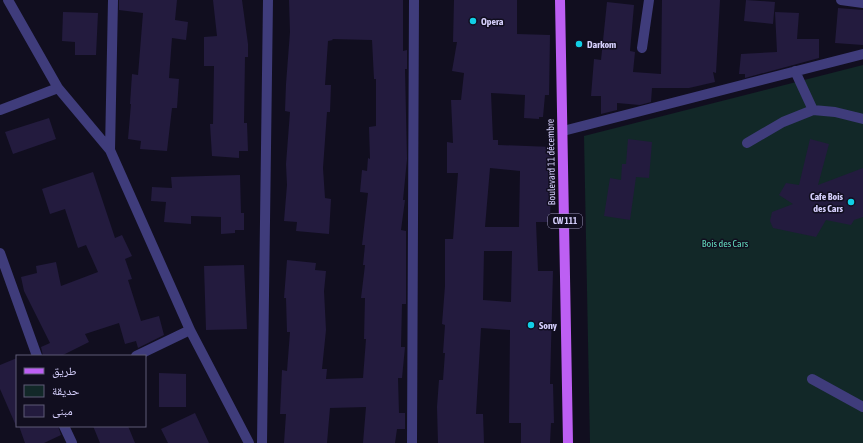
<svg xmlns="http://www.w3.org/2000/svg" width="863" height="443" font-family="'Asap Condensed','Noto Naskh Arabic',sans-serif">
  <style>
    .green { fill: #122828 }
    .building { fill: #231b3e; fill-rule: evenodd }
    .lines { fill: none; stroke-linecap: round; stroke-linejoin: round }
    .minor { stroke: #3f3c7b; stroke-width: 10 }
    .major { stroke: #bd5ff3; stroke-width: 10 }
    .poi-dot { fill: #11cfe6; stroke: #110e1f; stroke-width: 1.5 }
    .labels { text-anchor: middle; dominant-baseline: central; stroke-width: 3; stroke-linejoin: round; paint-order: stroke }
    .shield { fill: #110e1f; stroke: #9a95ba; stroke-width: 1 }
    .shield-label { font-size: 9px; font-weight: bold; fill: #d5cffc }
    .poi-label { font-size: 10px; font-weight: bold; fill: #d5cffc; stroke: #110e1f; text-anchor: start }
    .street-label { font-size: 10px; fill: #d5cffc; stroke: #110e1f }
    .park-label { font-size: 10px; fill: #61d6ba; stroke: #110e1f }
  </style>
  <rect width="100%" height="100%" fill="#110e1f"/>
  <path class="green" d="M863 65V443H590L584 136Z"/>
  <path class="building" d="M119 0H177L175 20 188 22 186 40 172 38 169 78 179 79 177 108H172L167 151 140 149 141 141 128 139 131 104H130L132 74 138 75 143 13 119 10Z
    M213 0H242L248 44V57H245L244 123H247L248 151H239V158L212 156 210 124H213L214 66H204V37L217 36Z
    M289 0H403V51L407 50V69H405L407 159 403 200H405L401 230 406 231V304H402L401 347H405L402 378H398L399 413H405V429H397L395 443H363L366 407 330 408 327 443H284L286 414H280L282 370 287 371 290 332H287L286 298H284L287 260 316 263 315 270 326 271 324 291 326 330 322 369H327L326 379 363 378 366 339H364L365 298H361L365 265H363L365 245H362L368 193 360 192 362 170 367 171 368 158 370 159 369 127 376 126V79H374L372 40 332 39 333 40 328 41 325 85H331L330 112H327L323 168 325 198 331 199 329 234 296 231 297 222 284 221 287 185 286 164 290 112 285 111 286 84 290 32Z
    M454 0H517V34L550 35 549 95H545L543 117H539V119L524 118 525 95 491 93 493 140H498V145L552 147 550 222H536L538 271H553L550 384H553L554 423H551L550 443H521V423H509L510 330 481 328 476 414H483L484 443H438L437 407 439 380H443L445 353H443L445 325 442 324 445 286V239H453L458 173H447V142L453 143 451 100H461L464 73 452 71 457 42H453ZM490 168 520 171 519 227H485ZM484 251H512L511 302 483 300Z
    M662 0H720L716 73 713 72 715 82 689 88H652L651 102 640 105 617 103V110L601 114V96H591L594 59 601 60 607 2 634 5 630 51 635 52 633 72 661 74Z
    M746 0 775 2 773 24 744 21Z
    M838 8 863 10V45L835 43Z
    M63 12 98 13 96 55H75V42L62 41Z
    M775 12 799 13 797 39H819V58L745 78V74H739L741 54 777 52Z
    M49 118 56 139 13 154 5 132Z
    M628 139 652 142 649 178 636 177 630 220 604 216 610 178 621 180 622 164H626Z
    M810 139 829 144 818 185 863 168V217L854 220 851 225 826 220 816 237 773 228 770 221 772 212 793 204 779 195 786 183 799 185Z
    M93 172 115 238 122 235 132 256 125 259 132 279 128 280 141 321 159 316 164 335 138 348 136 341 125 344 119 323 85 334 89 342 61 356H43L41 347 50 343 24 291 21 277 37 273 36 266 56 262 61 286 98 272 86 245 78 248 65 209 50 214 42 189Z
    M240 175 241 213H244V230H235V233L221 234V217L191 216V224L164 222 166 202 151 201 152 187 172 188 171 177Z
    M244 265 247 329 206 330 204 266Z
    M17 358V428L0 389V365Z
    M159 373 186 374V407H159Z
    M195 413 209 443H168L161 429Z
    M19 426H58L61 435 44 443H25Z
    M93 426H128L135 443H100Z"/>
  <g class="lines">
    <path class="minor" d="M8 0 58 88 110 150 190 330 249 443
      M841 0 863 3
      M642 48 649 0
      M795 71 813 110
      M0 110 58 88
      M563 131 863 54
      M747 143 783 122 813 110 835 112 863 119
      M110 150 113 0
      M0 253 37 356
      M136 356 190 330
      M812 379 863 407
      M64 426 72 443
      M262 443 268 0
      M412 443 414 0"/>
    <path class="major" d="M560 0 568 443"/>
  </g>
  <g class="poi-dot">
    <circle cx="473" cy="21" r="4"/>
    <circle cx="579" cy="44" r="4"/>
    <circle cx="851" cy="202" r="4"/>
    <circle cx="531" cy="325" r="4"/>
  </g>
  <g class="labels">
    <rect class="shield" x="548" y="214" width="34" height="14" rx="3"/>
    <g class="shield-label">
      <text x="565" y="221">CW 111</text>
    </g>
    <g class="poi-label">
      <text x="481" y="21">Opera</text>
      <text x="587" y="44">Darkom</text>
      <text x="843" y="196" text-anchor="end">Cafe Bois<tspan x="843" dy="12">des Cars</tspan></text>
      <text x="539" y="325">Sony</text>
    </g>
    <g class="street-label">
      <text transform="translate(551 162) rotate(-91)">Boulevard 11 décembre</text>
    </g>
    <g class="park-label">
      <text x="725" y="243">Bois des Cars</text>
    </g>
  </g>
  <rect x="16" y="355" width="130" height="72" fill="#110e1f" stroke="#5f5b77"/>
  <rect x="24" y="368" width="20" height="6" fill="#bd5ff3" stroke="#5f5b77"/>
  <text x="52" y="375" font-size="12" fill="#d5cffc">طريق</text>
  <rect x="24" y="385" width="20" height="12" fill="#122828" stroke="#5f5b77"/>
  <text x="52" y="395" font-size="12" fill="#d5cffc">حديقة</text>
  <rect x="24" y="405" width="20" height="12" fill="#231b3e" stroke="#5f5b77"/>
  <text x="52" y="415" font-size="12" fill="#d5cffc">مبنى</text>
</svg>
